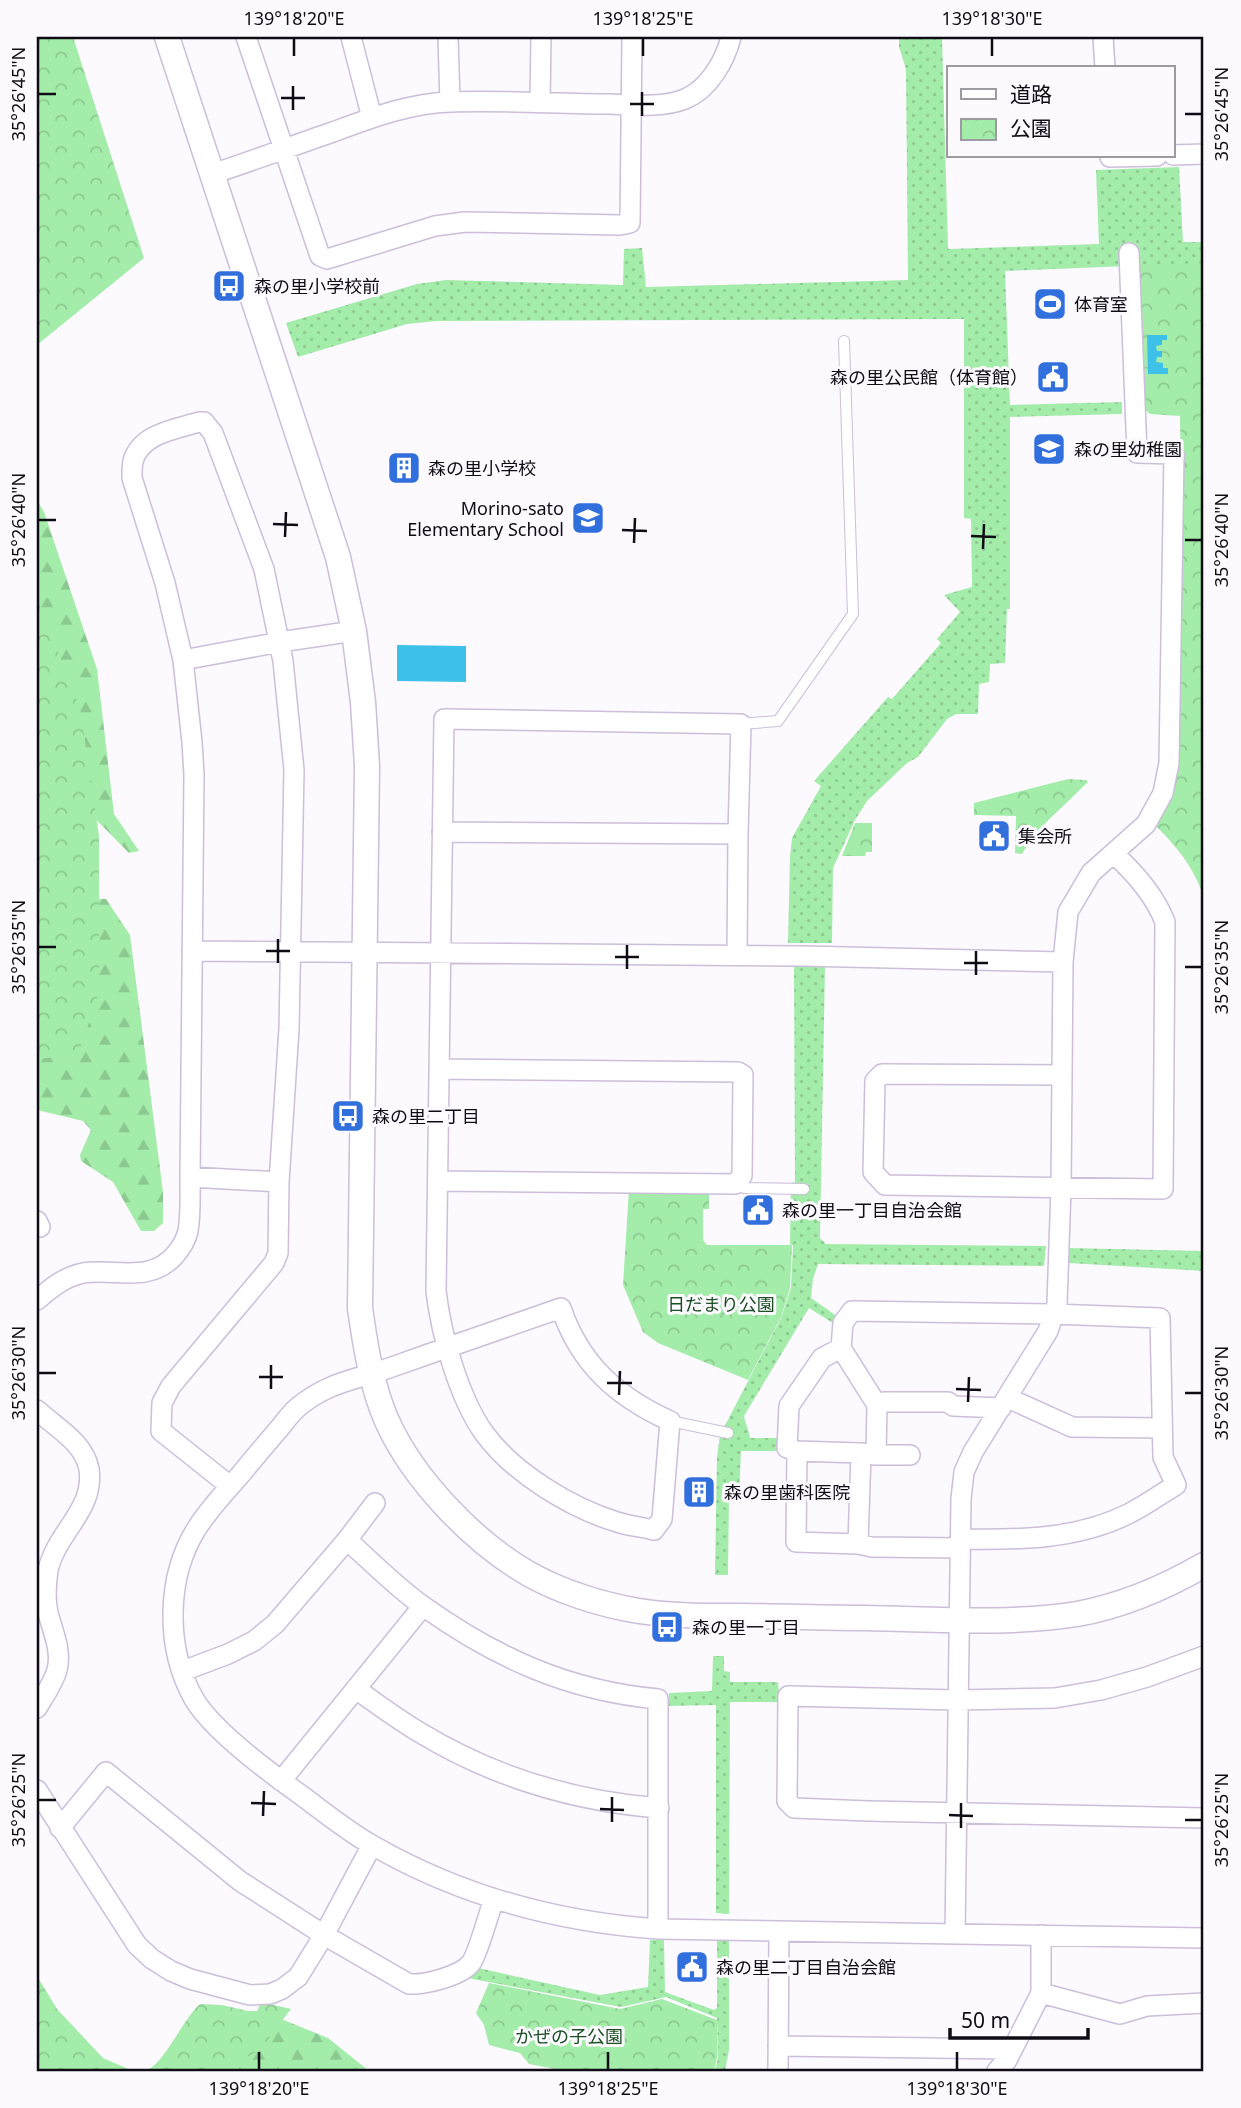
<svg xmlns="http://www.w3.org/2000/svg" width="1241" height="2108" font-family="'Noto Sans','Noto Sans JP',sans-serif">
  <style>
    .forest { fill: url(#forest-firs) }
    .park { fill: url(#park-crowns) }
    .garden { fill: url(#garden-dots) }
    .water { fill: #3ec1e8 }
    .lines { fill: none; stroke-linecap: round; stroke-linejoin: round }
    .service-casing { stroke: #cbbfd9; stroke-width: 12 }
    .minor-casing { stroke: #cbbfd9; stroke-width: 22 }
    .tertiary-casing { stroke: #cbbfd9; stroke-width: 27 }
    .service { stroke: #fff; stroke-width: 10 }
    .minor { stroke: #fff; stroke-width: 19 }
    .tertiary { stroke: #fff; stroke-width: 24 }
    .ticks { fill: none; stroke: #100c15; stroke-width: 2.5 }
    .labels { text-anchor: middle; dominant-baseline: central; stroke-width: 6; stroke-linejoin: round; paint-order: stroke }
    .poi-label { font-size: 18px; fill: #100c15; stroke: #fcf9ff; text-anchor: start }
    .park-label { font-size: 18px; fill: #1a4f22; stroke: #fcf9ff }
    .neatline { fill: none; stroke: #100c15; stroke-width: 2.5 }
    .ticks-label { font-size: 18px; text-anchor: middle; fill: #100c15 }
  </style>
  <defs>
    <pattern id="forest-firs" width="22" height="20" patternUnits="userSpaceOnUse" patternTransform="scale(1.75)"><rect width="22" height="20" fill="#a4eca9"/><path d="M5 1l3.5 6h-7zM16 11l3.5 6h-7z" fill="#8cc991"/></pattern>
    <pattern id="park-crowns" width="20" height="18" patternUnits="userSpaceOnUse" patternTransform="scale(1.75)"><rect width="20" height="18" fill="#a4eca9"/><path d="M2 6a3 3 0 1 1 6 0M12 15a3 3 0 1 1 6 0" fill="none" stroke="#8cc991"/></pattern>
    <pattern id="garden-dots" width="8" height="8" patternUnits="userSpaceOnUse" patternTransform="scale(1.75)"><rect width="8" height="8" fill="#a4eca9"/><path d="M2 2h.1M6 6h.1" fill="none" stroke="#8cc991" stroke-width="1.8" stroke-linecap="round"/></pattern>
  </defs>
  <rect width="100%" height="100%" fill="#fcf9ff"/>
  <path class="forest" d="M37 500 44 512 97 669 114 814 139 851 129 853 61 784 37 768Z
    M80 899H106L130 935 163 1192V1223L154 1231H141L113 1182 81 1161 80 1155 91 1130 83 1121 37 1110V928Z
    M269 2014 328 2038 369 2071H171Z"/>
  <path class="park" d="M37 37H73L144 258 37 345Z
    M1204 261V897C1193 866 1177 847 1154 824L1179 770 1182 571 1180 416 1150 414 1142 407 1138 266 1140 264Z
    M37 599 80 708 99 836V993L78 1055 37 1059Z
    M1068 779 1086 780 1088 782 1035 833 1022 854 1015 853 1016 816 974 815V803Z
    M855 823H872V852H866L865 856H842Z
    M629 1189 709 1191V1209H703V1240L707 1245H792L790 1288 781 1317 748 1380 658 1343 643 1332 623 1285Z
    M37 1976 57 2009 103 2058 133 2071H37Z
    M489 1983 620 2009 662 1999 717 2020V2058L714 2071H566L529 2064 520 2053 489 2045 484 2025 476 2013Z
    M261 2002 291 2009 260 2050 221 2071H145C164 2065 182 2020 200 2004L222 2005 248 2011H257Z"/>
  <path class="garden" d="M899 37H942L948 249 1099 244 1096 170 1179 167 1183 242H1204V263L1005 271 1010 405 1122 402V414L1010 417V609H1007L1005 663 990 664 989 682 979 684 978 714H956L947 719 918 757 907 763 867 801 855 820 833 868 832 943H788L790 857 792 838 821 786 814 781 888 697 892 699 941 643 937 639 960 612 944 595 972 587 971 519 964 518V319L437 321 407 324 298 357 286 323 417 284 446 280 623 285 624 249 642 248 646 287 908 280 906 69 899 47Z
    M794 965 825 966 820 1238 826 1244 1046 1246 1044 1266 818 1264 813 1279 811 1298 838 1317 836 1325 809 1308 744 1416C745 1424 749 1429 750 1438H778V1451H741L739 1496H729L728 1575H715L717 1457 720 1435 781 1318 791 1288 793 1246 790 1244 791 1183 795 1182Z
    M1069 1248 1204 1251V1271L1069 1263Z
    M713 1656H724V1671L730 1672V1682H778L780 1702H730L729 1914 716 1913V1705L669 1706V1693L712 1691Z
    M650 1940H664L665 1992 714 2010 717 2008V1940H729V2050L725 2071H715L718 2058 717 2018 666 1997 621 2007 467 1978 478 1968 600 1995 648 1987Z"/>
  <path class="water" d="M1147 335H1167V340H1162V345L1156 346 1157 351H1162V357H1157L1156 362 1163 363V368H1168V374H1148Z
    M397 645 466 646V682L397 681Z"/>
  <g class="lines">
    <defs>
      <path id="service" d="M741 724 778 721 853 614 844 341
        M735 1184 744 1188 804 1189
        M670 1421 728 1433"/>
      <path id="minor" d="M246 37 320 256 327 259 435 226 465 222 620 225 630 223 632 37
        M351 37 372 118
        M448 37 450 102
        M1103 37 1105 68
        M540 103 541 37
        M1173 155 1204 154
        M1110 156V157L1157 156
        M212 174C252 161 292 146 333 132 371 118 410 103 451 102 504 100 558 104 611 104 634 105 663 108 685 99 709 89 725 61 731 37
        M183 660 280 642 354 631
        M442 832 738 834
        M192 951 803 956 1063 962
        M737 955 738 834 741 724 444 719 436 1291C441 1334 459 1398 484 1433 513 1473 571 1508 617 1522 629 1526 642 1527 654 1530L662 1519 670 1421C617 1397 580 1364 561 1308 504 1328 448 1347 392 1367 356 1380 327 1382 297 1408 290 1414 284 1423 278 1430 266 1444 253 1459 241 1474 226 1491 209 1509 197 1528 166 1577 165 1648 194 1699 213 1731 270 1773 301 1795 324 1812 347 1831 372 1845 459 1895 557 1922 658 1929L1204 1938
        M1062 1075 882 1074 875 1081 873 1172 885 1185 1163 1189 1165 922C1155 896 1135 873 1114 854
        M190 1177 279 1182
        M438 1181 735 1184 742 1176 743 1075 738 1072 440 1069
        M37 1221 40 1227
        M37 1300C51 1288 64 1277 83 1273 115 1268 150 1284 175 1255 181 1248 186 1240 188 1231 191 1214 190 1195 190 1177L194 774 192 742 183 660 165 583 132 478C132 472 132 466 133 461 141 433 177 429 199 422H204L213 433 264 569 283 661 294 770 289 1029 279 1182 278 1253 274 1263 171 1386 162 1403 161 1431 230 1486
        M1008 1398 1072 1427 1161 1428
        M877 1405 884 1402H948L953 1406 1001 1408
        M37 1410C55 1427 84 1442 89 1469 95 1510 57 1531 48 1570 46 1584 45 1600 48 1613 53 1632 62 1651 57 1670 53 1684 44 1696 37 1708
        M797 1451 787 1448 789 1406 822 1358 841 1348
        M876 1455 861 1453 797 1451 796 1542 858 1544 872 1547 960 1548
        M910 1455H876L877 1405 841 1348 843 1323 852 1311 1053 1314 1160 1318 1163 1457 1176 1485C1161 1494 1146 1505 1130 1513 1077 1540 1018 1540 960 1539
        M347 1540 375 1503
        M858 1544 861 1453
        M1204 1656 1147 1677 1101 1690 1055 1698 958 1700 788 1696 787 1801 794 1808 868 1811 1204 1818
        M183 1671 228 1654 254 1641 275 1624 347 1540C372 1562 396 1587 423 1606 496 1658 569 1691 658 1699V1929
        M356 1689C377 1704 397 1719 419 1732 493 1777 572 1801 659 1808
        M281 1781 423 1606
        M37 1790 137 1945 152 1959 171 1971 190 1979 250 1995 270 1994 282 1989 298 1977 324 1935 372 1845
        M60 1828 106 1772 240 1881 324 1935 409 1984C425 1985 461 1976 471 1963 478 1954 489 1912 494 1899
        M955 1934 961 1499 964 1472 973 1452 1048 1331 1057 1304 1061 1188 1063 962 1068 912 1091 873 1146 824 1163 793 1169 763 1174 454 1137 453 1129 253
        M1041 1993 1120 2014 1147 2006 1204 2003
        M778 2046 1011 2049
        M778 2071 779 1931
        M997 2071 1007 2060 1041 1993V1935"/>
      <path id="tertiary" d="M167 37 338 557 354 631 363 702 367 766 360 1308C365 1344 372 1388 387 1421 413 1479 473 1542 529 1574 561 1592 602 1605 639 1611 671 1616 706 1616 739 1616 781 1616 823 1618 865 1618 934 1619 1009 1625 1077 1614 1122 1606 1164 1588 1204 1565"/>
    </defs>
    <use href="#service" class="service-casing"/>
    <use href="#minor" class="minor-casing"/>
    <use href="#tertiary" class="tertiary-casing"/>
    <use href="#service" class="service"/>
    <use href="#minor" class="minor"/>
    <use href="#tertiary" class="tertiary"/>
  </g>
  <path class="ticks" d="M294 56V38M643 56V38M992 56V38M38 94H56M281 98H305M630 104H654M293 110V86M1185 114H1202M642 116V92M38 520H56M273 524 298 525M622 530 647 531M971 536 996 537M285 537 286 512M1185 540H1202M634 543 635 518M983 549 984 524M38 947H56M266 951H290M615 957H639M278 963V939M964 963H988M1185 967H1202M627 969V945M976 975V951M38 1373H56M259 1377H283M607 1383H632M271 1389V1365M956 1389 981 1390M1185 1393H1202M619 1395 620 1371M968 1402 969 1377M38 1800H56M251 1803 276 1804M600 1809 624 1810M949 1815 973 1816M263 1816 264 1791M1185 1820H1202M612 1822V1797M961 1828V1803M259 2070V2052M608 2070V2052M957 2070V2052"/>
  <defs>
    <symbol id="bus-square" viewBox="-11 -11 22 22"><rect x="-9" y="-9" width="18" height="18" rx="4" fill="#316fdd" stroke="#fcf9ff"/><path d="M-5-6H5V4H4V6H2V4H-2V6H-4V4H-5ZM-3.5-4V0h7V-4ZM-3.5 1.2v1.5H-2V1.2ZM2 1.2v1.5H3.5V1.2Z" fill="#fff"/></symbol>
    <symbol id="stadium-square" viewBox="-11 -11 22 22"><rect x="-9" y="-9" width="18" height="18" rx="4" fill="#316fdd" stroke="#fcf9ff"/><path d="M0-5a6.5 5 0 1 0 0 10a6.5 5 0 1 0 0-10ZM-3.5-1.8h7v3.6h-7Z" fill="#fff"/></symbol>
    <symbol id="civic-square" viewBox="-11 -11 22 22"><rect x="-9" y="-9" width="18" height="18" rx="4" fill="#316fdd" stroke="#fcf9ff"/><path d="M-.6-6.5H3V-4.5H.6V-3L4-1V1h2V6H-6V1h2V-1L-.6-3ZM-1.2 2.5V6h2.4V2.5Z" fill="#fff"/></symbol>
    <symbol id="school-square" viewBox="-11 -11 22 22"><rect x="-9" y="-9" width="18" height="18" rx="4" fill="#316fdd" stroke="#fcf9ff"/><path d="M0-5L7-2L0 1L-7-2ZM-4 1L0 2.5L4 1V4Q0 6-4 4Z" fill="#fff"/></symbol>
    <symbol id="building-square" viewBox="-11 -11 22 22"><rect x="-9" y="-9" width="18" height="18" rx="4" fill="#316fdd" stroke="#fcf9ff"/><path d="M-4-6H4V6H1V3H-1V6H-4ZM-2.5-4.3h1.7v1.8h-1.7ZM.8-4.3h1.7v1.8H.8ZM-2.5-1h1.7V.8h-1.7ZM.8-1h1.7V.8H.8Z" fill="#fff"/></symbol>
  </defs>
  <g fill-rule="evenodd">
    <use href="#bus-square" x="210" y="267" width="38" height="38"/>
    <use href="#stadium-square" x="1031" y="285" width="38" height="38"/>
    <use href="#civic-square" x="1034" y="358" width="38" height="38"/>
    <use href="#school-square" x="1030" y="430" width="38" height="38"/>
    <use href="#building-square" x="385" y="449" width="38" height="38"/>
    <use href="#school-square" x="569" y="499" width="38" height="38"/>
    <use href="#civic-square" x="975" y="817" width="38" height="38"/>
    <use href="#bus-square" x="329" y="1097" width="38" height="38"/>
    <use href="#civic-square" x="739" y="1191" width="38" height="38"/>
    <use href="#building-square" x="680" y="1473" width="38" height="38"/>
    <use href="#bus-square" x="648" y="1608" width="38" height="38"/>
    <use href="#civic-square" x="673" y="1948" width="38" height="38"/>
  </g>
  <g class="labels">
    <g class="poi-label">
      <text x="254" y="286">森の里小学校前</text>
      <text x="1074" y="304">体育室</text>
      <text x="1028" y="377" text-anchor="end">森の里公民館（体育館）</text>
      <text x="1074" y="449">森の里幼稚園</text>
      <text x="428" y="468">森の里小学校</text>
      <text x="564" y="508" text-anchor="end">Morino-sato<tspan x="564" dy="21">Elementary School</tspan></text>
      <text x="1018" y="836">集会所</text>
      <text x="372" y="1116">森の里二丁目</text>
      <text x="782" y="1210">森の里一丁目自治会館</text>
      <text x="724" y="1492">森の里歯科医院</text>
      <text x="692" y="1627">森の里一丁目</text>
      <text x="716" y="1967">森の里二丁目自治会館</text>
    </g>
    <g class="park-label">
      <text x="721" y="1304">日だまり公園</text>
      <text x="569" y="2036">かぜの子公園</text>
    </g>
  </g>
  <rect width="1241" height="2108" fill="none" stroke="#fcf9ff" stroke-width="77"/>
  <rect x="947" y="66" width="228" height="91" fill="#fcf9ff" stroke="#9e9aa1" stroke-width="2"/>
  <rect x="961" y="89" width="35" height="10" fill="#ffffff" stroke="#9e9aa1" stroke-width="2"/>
  <text x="1010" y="102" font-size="21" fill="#100c15">道路</text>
  <rect x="961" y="119" width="35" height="21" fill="url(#park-crowns)" stroke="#9e9aa1" stroke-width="2"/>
  <text x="1010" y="136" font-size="21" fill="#100c15">公園</text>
  <path d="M950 2028v10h138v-10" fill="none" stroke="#100c15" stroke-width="3.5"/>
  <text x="961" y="2028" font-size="21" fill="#100c15" stroke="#fcf9ff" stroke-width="5" paint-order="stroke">50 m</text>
  <rect x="38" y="38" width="1164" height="2032" class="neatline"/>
  <g class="ticks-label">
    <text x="294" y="25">139°18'20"E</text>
    <text x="643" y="25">139°18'25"E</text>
    <text x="992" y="25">139°18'30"E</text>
    <text transform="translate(19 94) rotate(-90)" y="6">35°26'45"N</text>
    <text transform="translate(1222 114) rotate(-90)" y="6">35°26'45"N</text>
    <text transform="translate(19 520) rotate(-90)" y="6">35°26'40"N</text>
    <text transform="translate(1222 540) rotate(-90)" y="6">35°26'40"N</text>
    <text transform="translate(19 947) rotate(-90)" y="6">35°26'35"N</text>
    <text transform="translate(1222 967) rotate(-90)" y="6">35°26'35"N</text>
    <text transform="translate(19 1373) rotate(-90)" y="6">35°26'30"N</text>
    <text transform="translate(1222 1393) rotate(-90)" y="6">35°26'30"N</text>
    <text transform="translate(19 1800) rotate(-90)" y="6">35°26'25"N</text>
    <text transform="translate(1222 1820) rotate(-90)" y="6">35°26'25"N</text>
    <text x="259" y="2095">139°18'20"E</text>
    <text x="608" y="2095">139°18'25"E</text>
    <text x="957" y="2095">139°18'30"E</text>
  </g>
</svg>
